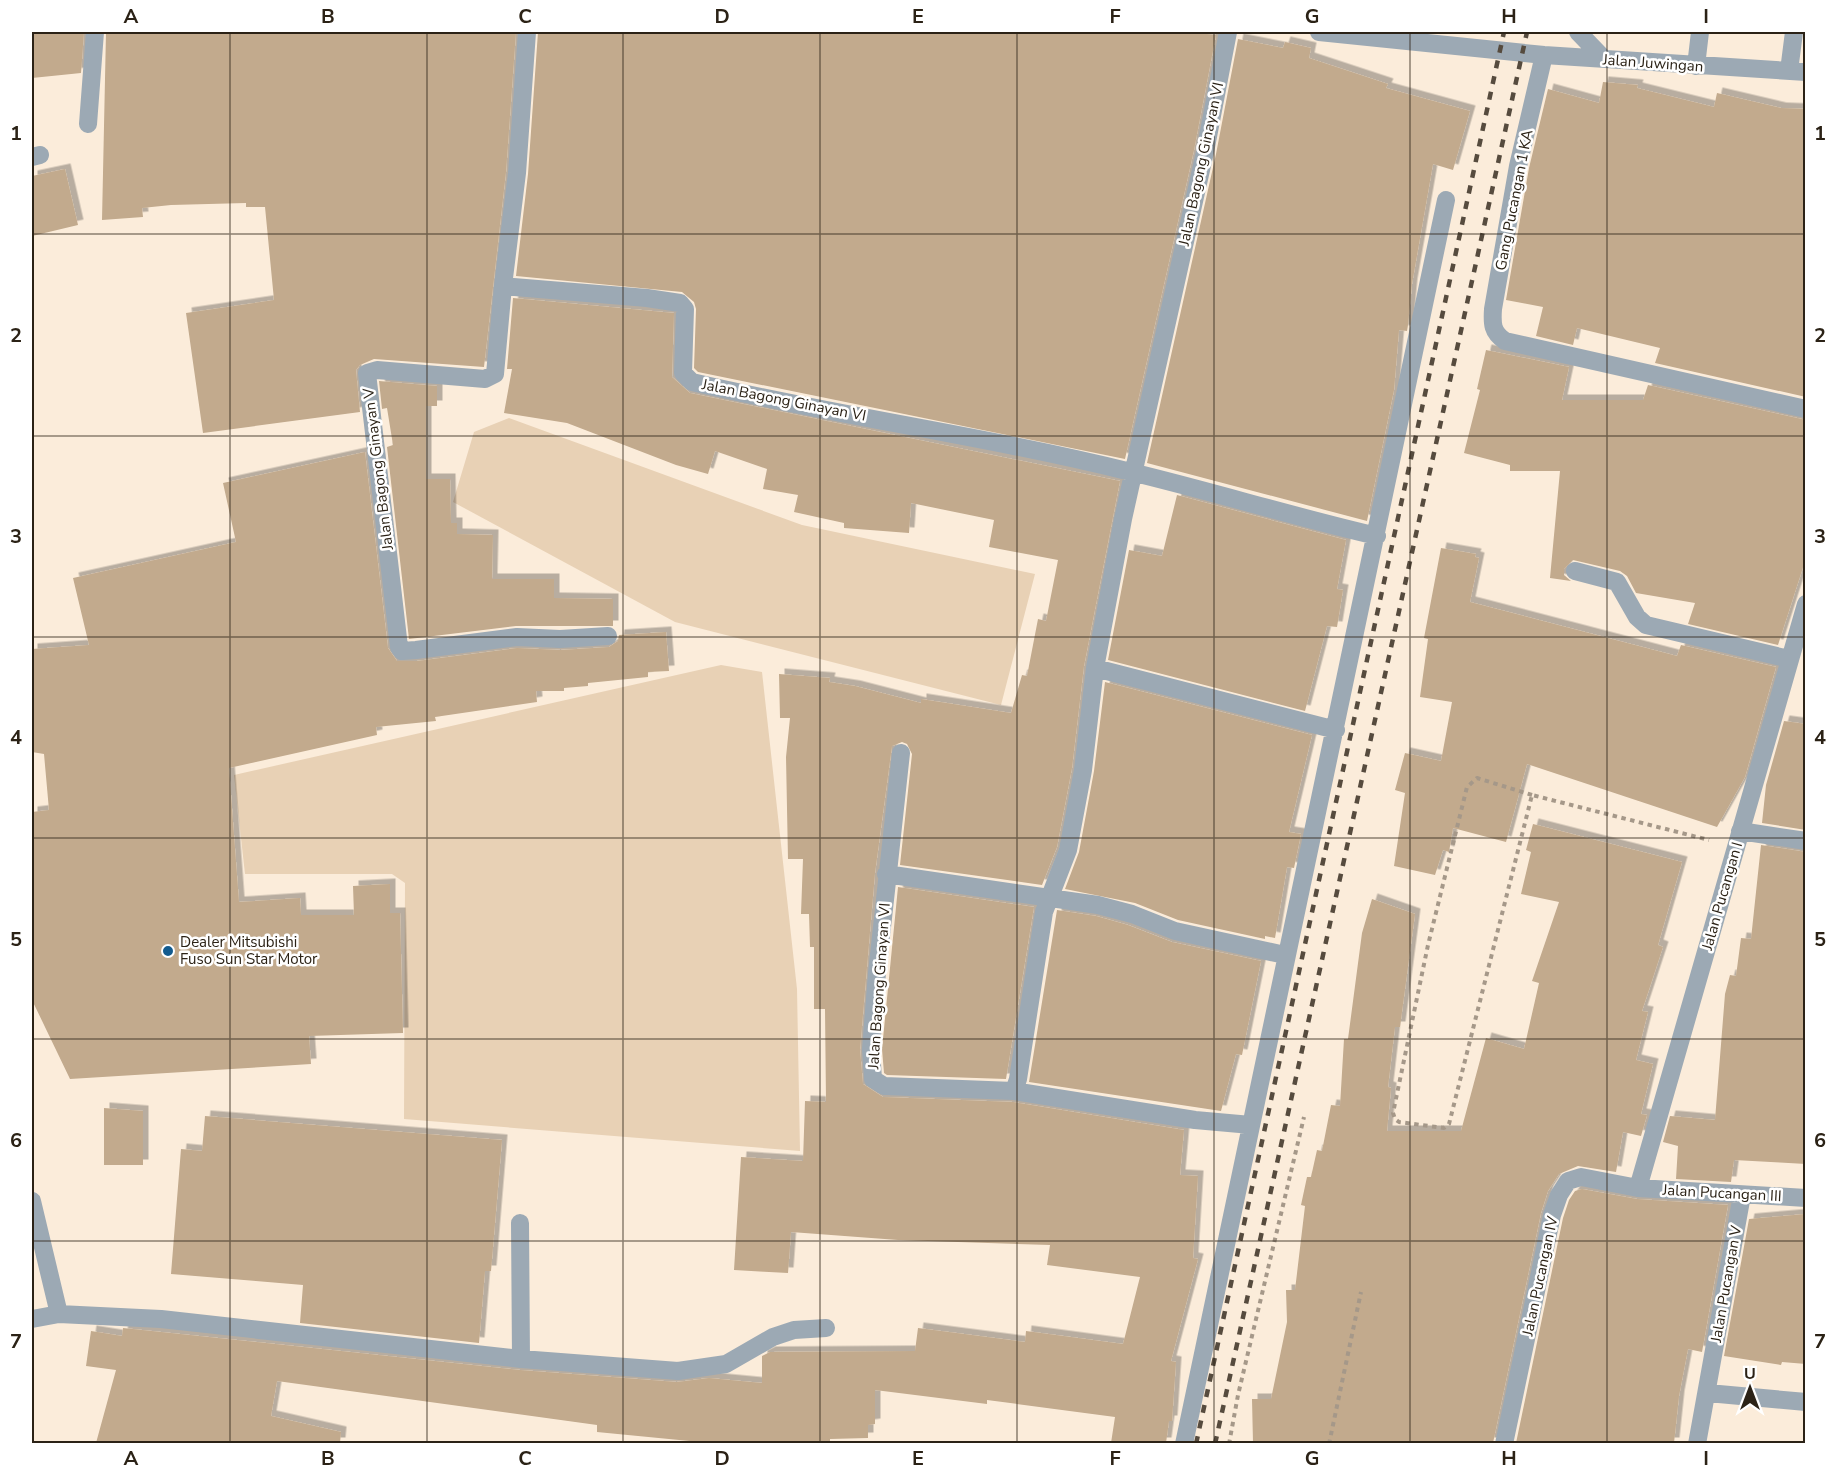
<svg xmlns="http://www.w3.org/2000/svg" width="1837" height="1475" font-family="'Nunito Sans',sans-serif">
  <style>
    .green { fill: #e8d1b5 }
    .building { fill: #c2aa8d; filter: url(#shadow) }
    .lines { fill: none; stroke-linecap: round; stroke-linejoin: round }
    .path { stroke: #a59889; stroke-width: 4; stroke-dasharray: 4.5 4.5; stroke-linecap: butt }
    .minor { stroke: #9ca9b4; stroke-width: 18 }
    .rail { stroke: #564b3e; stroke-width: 4.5; stroke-dasharray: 8 8; stroke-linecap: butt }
    .grid { fill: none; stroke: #2b2216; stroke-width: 1.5; stroke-opacity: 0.55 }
    .poi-dot { fill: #125b8f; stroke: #fff; stroke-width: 2 }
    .labels { text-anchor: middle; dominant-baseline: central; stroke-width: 5; stroke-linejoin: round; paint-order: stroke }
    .street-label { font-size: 15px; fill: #2b2216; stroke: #fff }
    .poi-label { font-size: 15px; fill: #2b2216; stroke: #fff; text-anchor: start }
    .neatline { fill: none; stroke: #2b2216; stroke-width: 2 }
    .grid-label { font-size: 20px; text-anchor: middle; font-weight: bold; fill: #2b2216 }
  </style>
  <defs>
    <filter id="shadow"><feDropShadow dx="5.5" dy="-5.5" stdDeviation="0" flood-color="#0004"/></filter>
  </defs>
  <rect width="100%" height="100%" fill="#fbecda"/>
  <path class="green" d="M509 418 802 525 1035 574 1001 705 675 622 453 502 474 432Z
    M721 665 762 672 797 989 800 1151 404 1119 405 883 392 874H245L234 775Z"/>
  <path class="building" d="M32 32H84L81 73 32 78Z
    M106 32H516L506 172 484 367 374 359 360 365 356 370 360 412 203 433 186 313 274 300 265 207H246V203L171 205 142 208 143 217 102 220Z
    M538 32H1188L1216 35 1194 150 1125 459 698 372 694 368 696 309 694 302 682 292 516 276 528 174Z
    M1238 39 1283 48 1285 42 1311 48 1309 58 1388 84 1386 88 1470 111 1453 170 1433 164 1412 284 1408 325 1407 331 1399 330 1394 390 1367 521 1147 463 1216 154Z
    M1603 82 1638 85 1637 88 1714 107 1717 93 1781 108 1806 109V397L1655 363 1660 348 1577 328 1573 345 1536 336 1543 307 1506 300 1529 168 1548 89 1599 103Z
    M65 169 78 225 32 236V176Z
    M513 298 674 313 672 377 690 393 1120 481 1084 666 1072 768 1057 847 1042 885 900 865 912 754 907 744 902 742 892 746 875 873 860 1050 863 1084 883 1097 1013 1102 1184 1130 1180 1175 1198 1176 1193 1258 1198 1259 1171 1361 1176 1362 1172 1421H1169L1166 1443H1111L1115 1417 987 1400V1404L875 1390V1424L868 1425V1438L830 1439V1443H710L597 1432V1425L277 1381 271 1416 341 1432 340 1443H96L116 1370 86 1366 91 1331 122 1336 123 1328 520 1370 677 1382 709 1378 762 1383V1356L770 1352 915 1351 918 1328 1025 1342 1026 1331 1123 1344 1140 1277 1047 1265 1050 1245 898 1240 791 1232 788 1273 734 1270 741 1157 803 1161 805 1101 826 1102 825 1009H814V947H810L809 914H801L803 859H788L786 757 790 718H780L779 674 830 678 829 682 855 686 921 703V699L1011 713 1022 675 1027 676 1038 619 1046 621 1058 560 989 547 994 520 911 503 909 533 844 528V523L794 512 798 495 763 489 767 469 715 451 708 474 676 465 567 423 504 413 512 369H507Z
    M1486 350 1569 367 1562 400H1643L1648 385 1806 420V558L1778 645 1688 624 1695 603 1636 593 1627 576 1620 571 1573 560 1564 569V575L1571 581 1550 578 1560 471H1510V465L1464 453 1480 390 1477 389Z
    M379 381 437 386V406H426V479H450L451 523H457V534L493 535 492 579H554V598L613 599V626H516L409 639 387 447 393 445 387 408 382 409Z
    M365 452 388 648 397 661H417L517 648 561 650 609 647 618 641 619 635 666 632 669 671 648 672V677L588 683V686L564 688V691H536L537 702 435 717 436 721 376 727 377 735 229 768 239 902 300 898 301 915H354L353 886 390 884V913H400L403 1033 309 1036 311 1064 70 1079 32 1000V812L49 810 44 754 32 752V649L89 645 73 578 236 542 223 483Z
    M1177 495 1346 540 1337 589 1343 590 1337 627 1327 626 1305 711 1108 660 1129 550 1162 556Z
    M1441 548 1476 554 1475 557 1479 558 1470 602 1677 656 1681 645 1776 667 1745 777 1717 827 1527 764 1506 842 1453 828 1449 852 1443 850 1435 875 1394 866 1405 793 1395 790 1405 753 1441 761 1452 702 1420 697 1428 639 1424 638Z
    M1105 682 1312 735 1289 832 1301 834 1294 868 1287 867 1275 938 1265 936V939L1178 920 1135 903 1065 889 1079 852 1094 771Z
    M1784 721 1806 724V830L1762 823 1766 785Z
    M1533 824 1682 862 1658 945 1663 947 1642 1011 1648 1012 1636 1060 1653 1064 1641 1114 1647 1115 1641 1136 1623 1132 1616 1172 1578 1166 1559 1174 1548 1191 1541 1213 1493 1443H1253L1252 1399H1271L1287 1322 1286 1290H1295L1305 1206 1301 1205 1307 1177H1311L1317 1150 1322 1151 1331 1105 1340 1106 1344 1039H1348L1362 933 1372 899 1415 914 1400 1027H1395L1388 1087 1391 1088 1387 1131H1461L1486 1038 1524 1049 1539 983 1532 981 1559 902 1521 894 1531 852 1526 850Z
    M1761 845 1806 852V1164L1734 1160 1731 1182 1676 1179 1678 1146 1663 1142 1670 1116 1715 1120 1725 994 1730 975 1736 976 1741 938 1751 939Z
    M898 887 1034 907 1006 1079 887 1075 884 1073 882 1049Z
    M1057 910 1096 916 1128 925 1172 942 1261 961 1242 1055 1236 1054 1221 1111 1029 1082Z
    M104 1108 143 1111V1165H104Z
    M205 1116 502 1140 491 1271H485L479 1343 300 1323 303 1285 171 1274 181 1149 202 1151Z
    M1582 1189 1637 1199 1728 1205 1702 1352 1688 1349 1679 1396 1674 1443H1516L1563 1218 1569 1200 1575 1191Z
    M1806 1214V1364L1782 1362 1781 1365 1724 1356 1749 1219Z"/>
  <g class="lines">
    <path class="path" d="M1532 795 1477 778 1467 787 1428 945 1393 1113 1395 1119 1399 1122 1444 1128 1449 1124 1532 795 1709 840
      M1229 1444 1238 1395 1304 1117
      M1329 1444 1361 1292"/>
    <path class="minor" d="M527 32 517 173 503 286 495 374 485 379 377 370 367 373 399 647 402 651 416 650 517 637 560 639 608 636
      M1319 32 1544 55 1806 72
      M1578 32 1604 59
      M1544 55 1518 166 1493 309C1492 324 1492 332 1505 341L1806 409
      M1696 66 1700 32
      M1789 71 1794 32
      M88 124 95 32
      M32 157 40 155
      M503 286 647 298 680 303 685 309 683 373 692 382C837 416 986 436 1131 472 1214 492 1295 517 1377 536
      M1575 571 1617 582 1637 617 1646 625 1789 659
      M1095 668 1336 730
      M901 753 877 973 871 1049 873 1079 884 1086 1014 1091 1195 1120 1251 1125
      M1740 831 1806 841
      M886 874 1098 905 1132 914 1175 931 1285 955
      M1014 1091 1018 1079 1044 912 1068 850 1083 770 1095 668 1123 519 1205 152 1228 32
      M1638 1188 1806 604
      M32 1201 59 1314
      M520 1223 521 1359
      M32 1319 59 1314 161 1319 521 1359 678 1371 726 1364 773 1337 794 1330 826 1328
      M1708 1393 1806 1402
      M1184 1444 1446 200
      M1504 1444 1552 1215 1559 1195 1568 1181 1581 1177 1638 1188 1806 1198
      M1697 1444 1742 1195"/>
    <path class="rail" d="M1196 1444 1504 32
      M1215 1444 1527 32"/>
  </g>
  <path class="grid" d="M230 32V1444M427 32V1444M623 32V1444M820 32V1444M1017 32V1444M1214 32V1444M1410 32V1444M1607 32V1444M32 234H1806M32 436H1806M32 637H1806M32 838H1806M32 1039H1806M32 1241H1806"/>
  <circle class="poi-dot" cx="168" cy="951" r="6"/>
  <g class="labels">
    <g class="street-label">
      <text transform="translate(1653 63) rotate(4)">Jalan Juwingan</text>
      <text transform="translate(1201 164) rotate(-78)">Jalan Bagong Ginayan VI</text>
      <text transform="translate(1514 200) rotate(-79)">Gang Pucangan 1 KA</text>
      <text transform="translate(784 400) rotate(11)">Jalan Bagong Ginayan VI</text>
      <text transform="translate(378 469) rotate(-97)">Jalan Bagong Ginayan V</text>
      <text transform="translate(1722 896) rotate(-74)">Jalan Pucangan I</text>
      <text transform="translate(879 986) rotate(-86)">Jalan Bagong Ginayan VI</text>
      <text transform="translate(1722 1193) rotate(3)">Jalan Pucangan III</text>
      <text transform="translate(1540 1276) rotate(-78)">Jalan Pucangan IV</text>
      <text transform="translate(1726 1284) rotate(-80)">Jalan Pucangan V</text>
    </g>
    <g class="poi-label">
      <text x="180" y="942">Dealer Mitsubishi<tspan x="180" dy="17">Fuso Sun Star Motor</tspan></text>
    </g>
  </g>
  <rect width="1837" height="1475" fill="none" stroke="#ffffff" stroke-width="66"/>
  <g transform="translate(1750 1388)" stroke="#ffffff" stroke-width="4.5" paint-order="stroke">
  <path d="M0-4.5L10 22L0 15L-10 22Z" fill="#2b2216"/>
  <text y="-9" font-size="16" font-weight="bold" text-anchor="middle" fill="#2b2216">U</text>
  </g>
  <rect x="33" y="33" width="1771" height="1409" class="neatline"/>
  <g class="grid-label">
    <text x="131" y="23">A</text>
    <text x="328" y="23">B</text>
    <text x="525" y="23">C</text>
    <text x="722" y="23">D</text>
    <text x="918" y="23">E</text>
    <text x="1115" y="23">F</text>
    <text x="1312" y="23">G</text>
    <text x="1509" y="23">H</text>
    <text x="1706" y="23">I</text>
    <text x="16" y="140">1</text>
    <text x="1820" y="140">1</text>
    <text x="16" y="342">2</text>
    <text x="1820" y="342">2</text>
    <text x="16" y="543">3</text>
    <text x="1820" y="543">3</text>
    <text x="16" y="744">4</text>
    <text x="1820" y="744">4</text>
    <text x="16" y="946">5</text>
    <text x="1820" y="946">5</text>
    <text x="16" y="1147">6</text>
    <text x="1820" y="1147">6</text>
    <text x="16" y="1348">7</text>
    <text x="1820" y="1348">7</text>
    <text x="131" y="1465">A</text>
    <text x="328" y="1465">B</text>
    <text x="525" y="1465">C</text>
    <text x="722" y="1465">D</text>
    <text x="918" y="1465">E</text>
    <text x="1115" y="1465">F</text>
    <text x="1312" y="1465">G</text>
    <text x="1509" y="1465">H</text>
    <text x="1706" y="1465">I</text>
  </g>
</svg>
